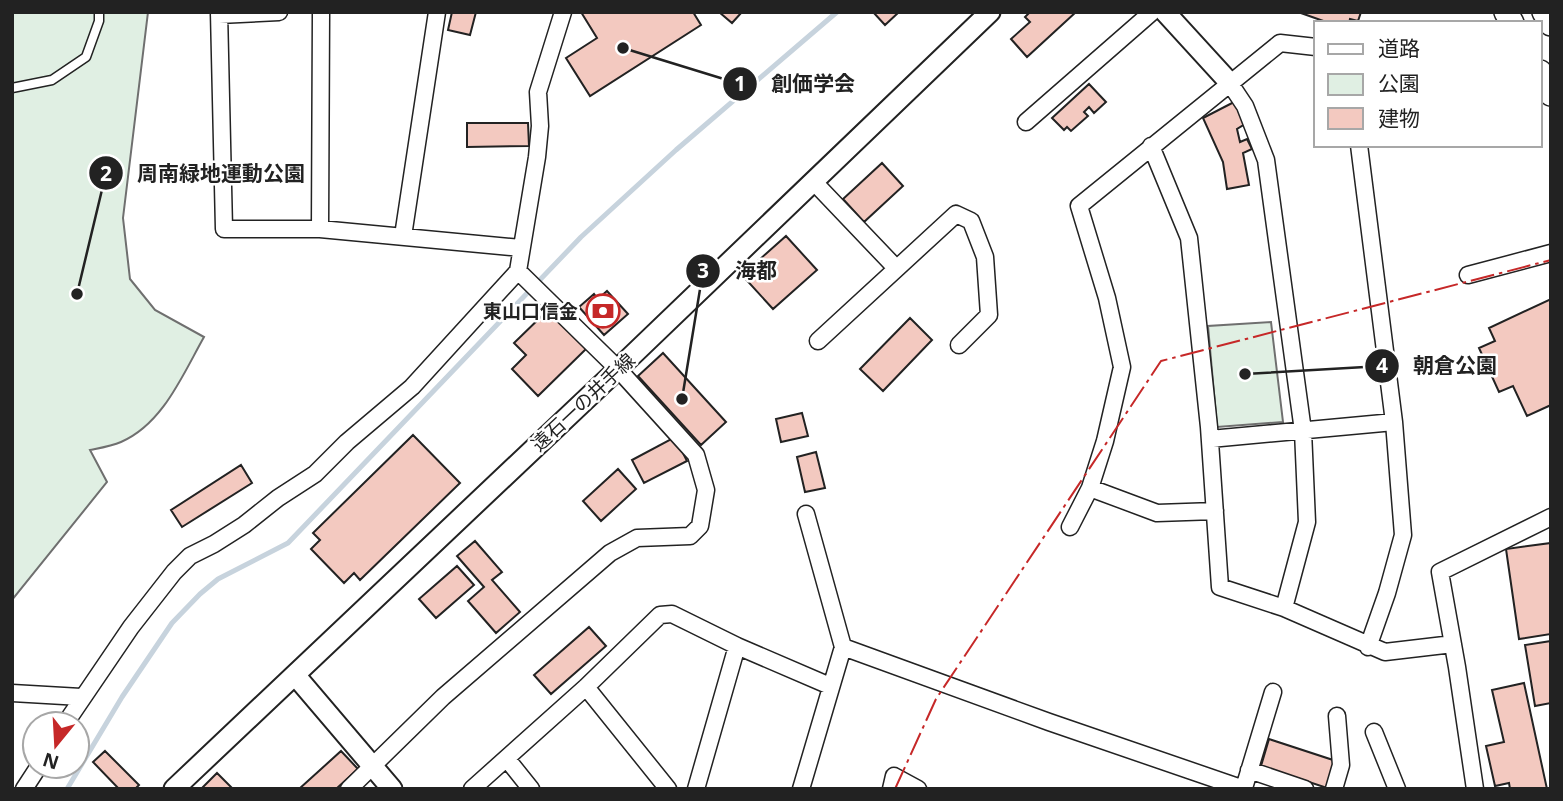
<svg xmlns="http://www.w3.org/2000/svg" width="1563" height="801" font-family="'Noto Sans','Noto Sans JP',sans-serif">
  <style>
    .green { fill: #e0efe3; stroke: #6f6f6f; stroke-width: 2 }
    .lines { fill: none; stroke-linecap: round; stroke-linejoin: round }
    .stream { stroke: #c7d3dd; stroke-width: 5 }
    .building { fill: #f3c9c0; stroke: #222; stroke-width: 2 }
    .service-casing { stroke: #222; stroke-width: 11 }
    .minor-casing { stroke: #222; stroke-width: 19 }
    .tertiary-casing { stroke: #222; stroke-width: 23 }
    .secondary-casing { stroke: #222; stroke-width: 26 }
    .service { stroke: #fff; stroke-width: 8 }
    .minor { stroke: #fff; stroke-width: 16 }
    .tertiary { stroke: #fff; stroke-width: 19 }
    .secondary { stroke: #fff; stroke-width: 23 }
    .power { stroke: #c62828; stroke-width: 2; stroke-dasharray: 24 5 3.5 5; stroke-linecap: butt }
    .labels { text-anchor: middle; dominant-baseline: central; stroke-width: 5; stroke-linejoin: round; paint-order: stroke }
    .poi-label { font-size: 19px; font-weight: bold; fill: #222; stroke: #fff; text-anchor: end }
    .street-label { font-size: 19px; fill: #222; stroke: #fff }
    .leader { fill: none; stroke: #222; stroke-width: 2.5 }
    .callout-dot { fill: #222; stroke: #fff; stroke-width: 2.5 }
    .mark-label { font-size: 21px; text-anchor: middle; font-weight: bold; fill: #fff }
    .callout-label { font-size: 21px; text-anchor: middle; font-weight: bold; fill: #222; stroke: #fff; stroke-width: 5; stroke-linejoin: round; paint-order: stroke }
  </style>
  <rect width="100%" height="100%" fill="#fff"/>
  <path class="green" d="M12 12H148L123 218 130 279 155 310 204 337C183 374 163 424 121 442 112 446 100 448 90 450L107 482 12 600Z
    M1271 322 1283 422 1217 427 1208 326Z"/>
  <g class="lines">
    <path class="stream" d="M67 789 122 697 172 623 200 594 218 579 288 543 581 237 676 150 837 12"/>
  </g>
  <path class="building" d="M452 12H476L470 35 448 30Z
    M581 12H693L701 25 590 96 566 58 597 38Z
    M719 12H742L732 23Z
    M873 12H899L885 25Z
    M1030 12H1076L1027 57 1011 39 1030 22 1025 17Z
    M1298 12H1361L1358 21 1350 19 1349 23H1329Z
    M1089 84 1106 102 1094 113 1089 107 1084 112 1088 116 1071 131 1067 127 1064 130 1052 118Z
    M1236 101 1245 124 1237 129 1240 142 1247 139 1252 149 1243 153 1249 185 1227 189 1223 162 1203 118Z
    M467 123H528L529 146 467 147Z
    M882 163 903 186 864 222 843 199Z
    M786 236 817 270 773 309 742 275Z
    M607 291 628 314 604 335 579 307 594 294 598 299Z
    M1551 299V405L1527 416 1513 386 1499 392 1479 348 1495 341 1489 328Z
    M548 310 586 349 538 396 512 369 526 355 514 343Z
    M910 318 932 340 883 391 860 369Z
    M663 353 726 422 701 445 638 376Z
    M802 413 808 436 781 442 776 419Z
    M413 435 460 483 360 580 354 573 344 583 311 549 320 540 313 533Z
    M675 437 687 461 644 483 632 460Z
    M816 452 825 488 805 492 797 457Z
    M241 465 252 483 182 527 171 510Z
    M618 469 636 489 601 521 583 501Z
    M475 541 502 572 492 580 520 612 496 633 468 601 484 587 457 556Z
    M1551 543V634L1519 639 1506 549Z
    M457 566 474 585 436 618 419 599Z
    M589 627 606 646 551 694 534 675Z
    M1551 641V703L1535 706 1525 645Z
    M1524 683 1547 789H1510L1509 783 1495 786 1486 746 1504 742 1492 690Z
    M1269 739 1336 761 1327 788 1261 766Z
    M105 751 139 785 135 789H119L93 762Z
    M341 751 358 769 336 789H299Z
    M217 773 233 789H201Z"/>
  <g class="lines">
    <defs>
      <path id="service" d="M12 88 52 80 86 57 99 21V12"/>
      <path id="minor" d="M219 12 224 229H320L521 248
        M219 15 279 12
        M1229 82 1245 106 1266 160 1303 431 1307 522 1284 608
        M1026 122 1152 12
        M1359 145 1394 422 1403 535 1387 593 1368 647
        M1151 146 1189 238 1209 427 1220 587 1284 608 1385 652 1453 644
        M814 182 896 268
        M320 229 321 12
        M403 236 437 12
        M1468 275 1551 253
        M818 341 956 214 971 221 985 257 989 315 959 345
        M1210 439 1394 422
        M1090 488 1157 513 1215 511
        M1070 527 1090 488 1105 441 1122 367 1107 298 1079 206 1280 43 1316 47
        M843 647 1049 722 1244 789
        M586 687 668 789
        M12 693 81 697
        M65 724 131 627 174 572 190 556 214 544 244 525 278 498 315 474 347 442 412 387 518 271 537 157 540 126 538 92 563 12
        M1374 732 1397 789
        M507 759 531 789
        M1249 770 1305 789
        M1244 788 1273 692
        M24 789 39 766
        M349 789 443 697 610 553 637 538 690 536 700 526 706 490 696 455 618 369 518 271
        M472 789 586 687 660 615 672 614 737 646 830 686
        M696 789 737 646
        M801 789 843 647 806 514
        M891 789 894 776 918 789
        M1334 789 1341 765 1337 716
        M1475 789 1457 667 1440 572 1551 517"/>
      <path id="tertiary" d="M1165 12 1229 82
        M295 675 392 789
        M174 789 618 369 990 12"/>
      <path id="secondary" d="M1506 12 1512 23
        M1544 12 1551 24
        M1540 72 1551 94"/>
    </defs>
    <use href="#service" class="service-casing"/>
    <use href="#minor" class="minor-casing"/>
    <use href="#tertiary" class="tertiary-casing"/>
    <use href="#secondary" class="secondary-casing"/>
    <use href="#service" class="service"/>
    <use href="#minor" class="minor"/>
    <use href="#tertiary" class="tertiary"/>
    <use href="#secondary" class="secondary"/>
    <path class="power" d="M895 789 936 699 1161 361 1551 260"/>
  </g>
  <defs>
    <symbol id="bank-ring" viewBox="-11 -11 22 22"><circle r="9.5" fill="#fff" stroke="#c62828" stroke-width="1.5"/><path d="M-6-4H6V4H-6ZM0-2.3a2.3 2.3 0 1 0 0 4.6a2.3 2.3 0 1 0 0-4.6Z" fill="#c62828"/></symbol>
  </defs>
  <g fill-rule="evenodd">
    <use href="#bank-ring" x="584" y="292" width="38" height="38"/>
  </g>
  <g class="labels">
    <g class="poi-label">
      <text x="578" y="311">東山口信金</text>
    </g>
    <g class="street-label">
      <text transform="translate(583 402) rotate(-43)">遠石一の井手線</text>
    </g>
  </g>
  <path class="leader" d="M623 48L740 84M77 294L106 173M682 399L703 271M1245 374L1382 366"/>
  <g class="callout-dot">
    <circle cx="623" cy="48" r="7"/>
    <circle cx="77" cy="294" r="7"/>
    <circle cx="682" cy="399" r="7"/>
    <circle cx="1245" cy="374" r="7"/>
    <circle cx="740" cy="84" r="18"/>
    <circle cx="106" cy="173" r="18"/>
    <circle cx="703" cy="271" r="18"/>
    <circle cx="1382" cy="366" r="18"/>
  </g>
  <g class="mark-label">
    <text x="740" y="91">1</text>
    <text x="106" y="181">2</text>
    <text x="703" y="278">3</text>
    <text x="1382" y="373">4</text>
  </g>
  <g class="callout-label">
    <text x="813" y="91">創価学会</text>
    <text x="221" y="181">周南緑地運動公園</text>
    <text x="756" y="278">海都</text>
    <text x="1455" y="373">朝倉公園</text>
  </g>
  <rect width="1563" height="801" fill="none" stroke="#222222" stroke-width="28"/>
  <rect x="1314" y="21" width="228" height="126" fill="#ffffff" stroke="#a7a7a7" stroke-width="2"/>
  <rect x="1328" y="44" width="35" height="10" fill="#ffffff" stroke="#a7a7a7" stroke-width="2"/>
  <text x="1378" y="56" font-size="21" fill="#222222">道路</text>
  <rect x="1328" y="74" width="35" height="21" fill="#e0efe3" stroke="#a7a7a7" stroke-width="2"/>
  <text x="1378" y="91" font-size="21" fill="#222222">公園</text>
  <rect x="1328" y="108" width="35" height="21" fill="#f3c9c0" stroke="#a7a7a7" stroke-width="2"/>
  <text x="1378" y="126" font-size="21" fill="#222222">建物</text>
  <g transform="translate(56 745) rotate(198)"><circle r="33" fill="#ffffff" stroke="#a7a7a7" stroke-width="2"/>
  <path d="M0-5L12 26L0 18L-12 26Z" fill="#c62828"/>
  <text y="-10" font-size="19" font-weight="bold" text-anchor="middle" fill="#222222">N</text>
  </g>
</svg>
